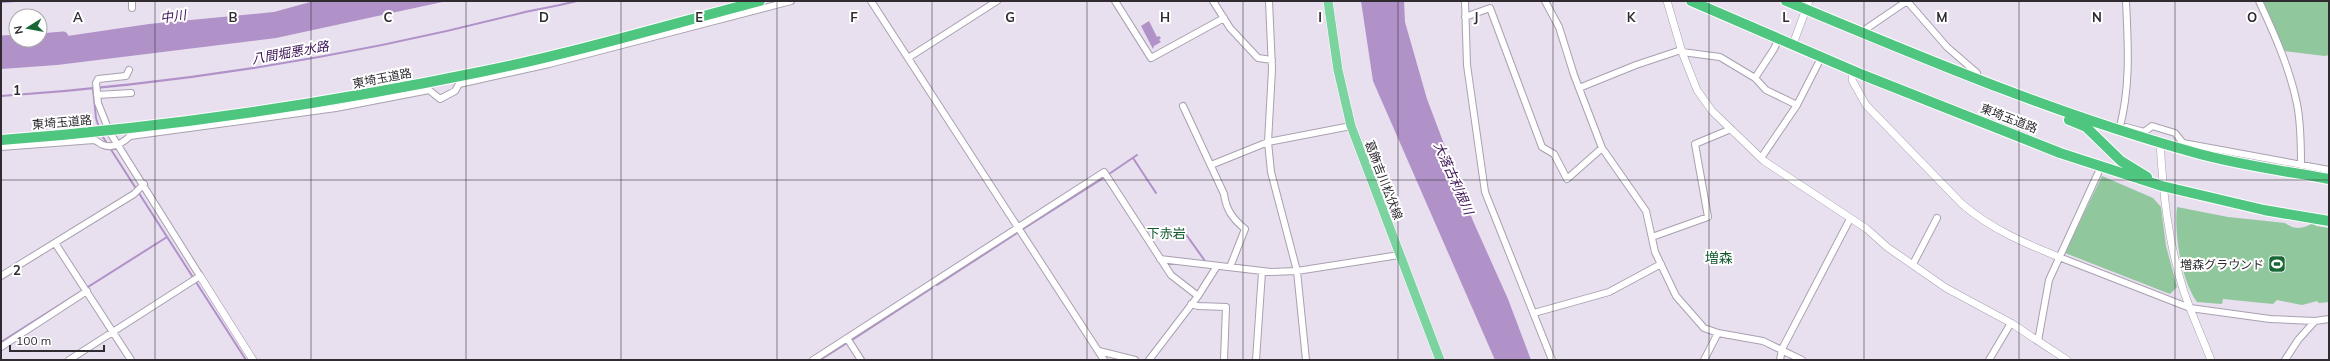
<svg xmlns="http://www.w3.org/2000/svg" width="2330" height="361" font-family="Mulish,'Noto Sans JP',sans-serif">
  <style>
    .green { fill: #90c79d }
    .water { fill: #b091c8 }
    .lines { fill: none; stroke-linecap: round; stroke-linejoin: round }
    .stream { stroke: #b091c8; stroke-width: 2 }
    .river { stroke: #b091c8; stroke-width: 11 }
    .minor-casing { stroke: #a9a0b0; stroke-width: 8 }
    .tertiary-casing { stroke: #a9a0b0; stroke-width: 8 }
    .primary-casing { stroke: #fff; stroke-width: 10 }
    .trunk-casing { stroke: #fff; stroke-width: 12 }
    .minor { stroke: #fff; stroke-width: 6 }
    .tertiary { stroke: #fff; stroke-width: 7 }
    .primary { stroke: #7bd4a0; stroke-width: 9 }
    .trunk { stroke: #4fc680; stroke-width: 10 }
    .grid { fill: none; stroke: #2f2b31; stroke-width: 1; stroke-opacity: 0.55 }
    .labels { text-anchor: middle; dominant-baseline: central; stroke-width: 4; stroke-linejoin: round; paint-order: stroke }
    .street-label { font-size: 12px; fill: #2f2b31; stroke: #fff }
    .poi-label { font-size: 12px; fill: #2f2b31; stroke: #fff; text-anchor: end }
    .water-label { font-size: 13px; font-style: italic; fill: #3d1356; stroke: #fff }
    .neighbourhood-label { font-size: 13px; fill: #10582c; stroke: #fff }
    .quarter-label { font-size: 14px; fill: #10582c; stroke: #fff }
    .grid-label { font-size: 13px; text-anchor: middle; font-weight: bold; fill: #2f2b31; stroke: #fff; stroke-width: 4; stroke-linejoin: round; paint-order: stroke }
  </style>
  <rect width="100%" height="100%" fill="#e8dfef"/>
  <path class="green" d="M2261 1H2329V55L2325 56 2285 51Z
    M2102 176 2153 198 2161 207 2166 246 2177 287 2170 294 2065 253Z
    M2177 207 2228 217 2285 223C2294 230 2304 229 2313 223L2316 226 2329 228V302L2319 303 2317 301 2302 305 2277 300 2273 304 2223 299 2222 304 2197 302C2181 280 2174 233 2177 207Z"/>
  <path class="water" d="M314 1H447L276 38 57 65 1 69V43L40 40 149 24 274 12Z
    M1361 1H1404L1405 22 1427 99 1473 221 1508 299 1531 360H1495L1373 81Z
    M1149 21 1157 37 1159 36 1161 38 1159 40 1161 42 1154 46 1153 49 1141 26Z"/>
  <g class="lines">
    <path class="stream" d="M1 2 16 1
      M93 89 96 118 99 128
      M1 96C176 84 351 57 521 13 540 8 559 6 577 1
      M101 134 246 360
      M1133 158 1156 193
      M1109 174 1137 155
      M1180 226 1205 261
      M1023 229 1105 177
      M937 285 1017 233
      M852 340 932 288
      M1 342 167 237
      M820 360 847 343"/>
    <path class="river" d="M40 39 63 37
      M1 41 22 40"/>
    <defs>
      <path id="minor" d="M132 1V8
        M871 1 1104 360
        M1115 1 1151 58 1224 18
        M1213 1 1230 28 1258 58 1272 60
        M1269 1 1272 69 1268 142 1271 172 1297 271 1306 360
        M1465 1 1467 65 1485 192 1552 360
        M1545 1 1559 27 1574 75 1602 148 1646 211 1655 252 1676 296 1704 328 1718 333 1763 341 1802 360
        M1907 1 1947 47 1977 73 1979 81
        M2259 1C2274 33 2290 69 2297 104 2301 124 2301 145 2301 165
        M1465 17 1490 8 1542 147 1554 154 1567 179 1602 148
        M1860 33 1907 1
        M1682 52 1720 57 1755 78 1766 90 1797 105
        M908 58 997 1
        M1755 78 1774 49 1779 38
        M1579 88 1636 65 1681 50
        M97 95 131 93
        M1183 106 1224 194C1226 210 1233 219 1245 229L1230 267
        M2126 127 2144 132 2152 126 2175 133 2183 143 2329 170
        M2119 130C2131 87 2128 44 2126 1
        M1 147 94 140C98 141 100 144 103 145 114 149 123 143 130 136L336 108 429 90 440 99 455 91 459 84 549 64 791 1
        M1761 158 1797 105 1822 56
        M1211 165 1268 142 1351 126
        M1652 237 1708 217 1695 144 1731 129
        M55 243 131 360
        M2059 257 2190 308 2270 319 2315 321
        M1160 259 1271 272 1297 271 1399 255
        M1913 264 1937 218
        M1 276 134 194 144 184
        M1191 304 1198 306 1226 307 1224 360
        M1534 313 1609 292 1661 264
        M847 338 861 360
        M2038 341 2049 280 2099 171
        M1 347 87 291
        M1099 351 1135 360
        M69 360 200 276 109 131 98 103 96 83 98 79 126 76 129 70
        M813 360 1104 172 1171 275 1198 296
        M1149 360 1198 296 1217 266
        M1256 360 1262 272
        M1704 360 1718 333
        M1780 360 1782 349 1850 219
        M1989 360 2011 323
        M2285 360 2298 340 2315 321 2329 319"/>
      <path id="tertiary" d="M1667 1 1682 52 1697 90 1712 111 1764 161 1867 229 1887 247 1946 288 2011 323 2067 360
        M1793 44 1809 1
        M1853 70 1852 80 1866 105 1962 204C1991 229 2024 243 2059 257
        M2160 142C2163 193 2168 243 2184 292 2192 315 2202 337 2211 360
        M200 276 253 360"/>
      <path id="primary" d="M1328 1 1338 70 1351 126 1440 360"/>
      <path id="trunk" d="M1691 1 1863 75 2060 153 2162 186 2264 210 2329 221
        M1786 1C1921 57 2054 114 2196 153 2239 165 2285 171 2329 179
        M2069 120 2086 127 2121 161 2147 177
        M1 140C164 128 325 104 485 71 578 52 668 25 760 1"/>
    </defs>
    <use href="#minor" class="minor-casing"/>
    <use href="#tertiary" class="tertiary-casing"/>
    <use href="#primary" class="primary-casing"/>
    <use href="#trunk" class="trunk-casing"/>
    <use href="#minor" class="minor"/>
    <use href="#tertiary" class="tertiary"/>
    <use href="#primary" class="primary"/>
    <use href="#trunk" class="trunk"/>
  </g>
  <path class="grid" d="M155 1V360M311 1V360M466 1V360M621 1V360M777 1V360M932 1V360M1087 1V360M1243 1V360M1398 1V360M1553 1V360M1709 1V360M1864 1V360M2019 1V360M2175 1V360M1 180H2329"/>
  <defs>
    <symbol id="stadium-square" viewBox="-11 -11 22 22"><rect x="-9" y="-9" width="18" height="18" rx="4" fill="#196736" stroke="#fff"/><path d="M0-5a6.5 5 0 1 0 0 10a6.5 5 0 1 0 0-10ZM-3.5-1.8h7v3.6h-7Z" fill="#fff"/></symbol>
  </defs>
  <g fill-rule="evenodd">
    <use href="#stadium-square" x="2267" y="254" width="20" height="20"/>
  </g>
  <g class="labels">
    <g class="street-label">
      <text transform="translate(382 78) rotate(-11)">東埼玉道路</text>
      <text transform="translate(2009 118) rotate(21)">東埼玉道路</text>
      <text transform="translate(62 122) rotate(-5)">東埼玉道路</text>
      <text transform="translate(1384 180) rotate(69)">葛飾吉川松伏線</text>
    </g>
    <g class="poi-label">
      <text x="2264" y="264">増森グラウンド</text>
    </g>
    <g class="water-label">
      <text transform="translate(173 16) rotate(-8)">中川</text>
      <text transform="translate(290 52) rotate(-10)">八間堀悪水路</text>
      <text transform="translate(1454 178) rotate(66)">大落古利根川</text>
    </g>
    <g class="neighbourhood-label">
      <text x="1166" y="233">下赤岩</text>
    </g>
    <g class="quarter-label">
      <text x="1719" y="258">増森</text>
    </g>
  </g>
  <g class="grid-label">
    <text x="78" y="22">A</text>
    <text x="233" y="22">B</text>
    <text x="388" y="22">C</text>
    <text x="544" y="22">D</text>
    <text x="699" y="22">E</text>
    <text x="854" y="22">F</text>
    <text x="1010" y="22">G</text>
    <text x="1165" y="22">H</text>
    <text x="1320" y="22">I</text>
    <text x="1476" y="22">J</text>
    <text x="1631" y="22">K</text>
    <text x="1786" y="22">L</text>
    <text x="1942" y="22">M</text>
    <text x="2097" y="22">N</text>
    <text x="2252" y="22">O</text>
    <text x="17" y="95">1</text>
    <text x="17" y="275">2</text>
  </g>
  <rect width="2330" height="361" fill="none" stroke="#2f2b31" stroke-width="4"/>
  <g transform="translate(28 28) rotate(259)"><circle r="19" fill="#ffffff" stroke="#acaaad"/>
  <path d="M0-3L7 15L0 10L-7 15Z" fill="#196736"/>
  <text y="-6" font-size="11" font-weight="bold" text-anchor="middle" fill="#2f2b31">N</text>
  </g>
  <path d="M10 345v6h94v-6" fill="none" stroke="#2f2b31" stroke-width="2"/>
  <text x="16" y="345" font-size="12" fill="#2f2b31" stroke="#ffffff" stroke-width="3" paint-order="stroke">100 m</text>
</svg>
